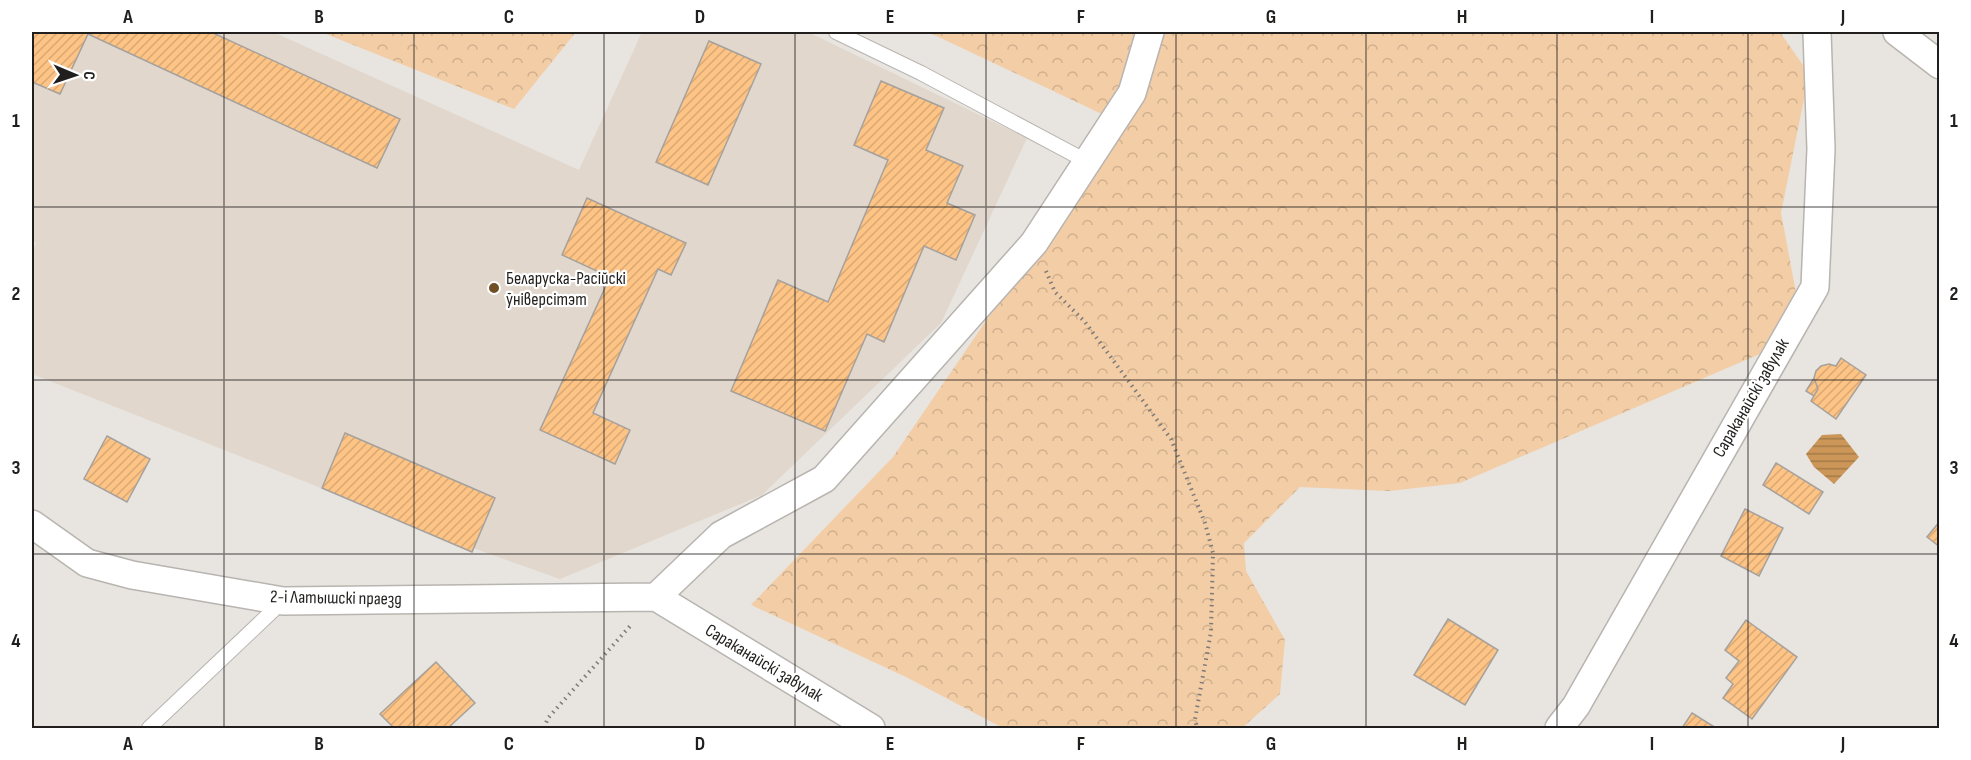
<svg xmlns="http://www.w3.org/2000/svg" width="1971" height="760" font-family="'Sofia Sans Condensed',sans-serif">
  <style>
    .built { fill: #e1d7cd }
    .forest { fill: url(#forest-crowns) }
    .water { fill: url(#water-rules) }
    .building { fill: url(#building-hatch); stroke: #a5a19d; stroke-width: 1.5 }
    .lines { fill: none; stroke-linecap: round; stroke-linejoin: round }
    .lane-casing { stroke: #b8b4b0; stroke-width: 16 }
    .street-casing { stroke: #b8b4b0; stroke-width: 30 }
    .path { stroke: #7e7b78; stroke-width: 4; stroke-dasharray: 1.5 4.5; stroke-linecap: butt }
    .lane { stroke: #fff; stroke-width: 14 }
    .street { stroke: #fff; stroke-width: 27 }
    .grid { fill: none; stroke: #201f1d; stroke-width: 1.5; stroke-opacity: 0.55 }
    .poi-dot { fill: #704e26; stroke: #fff; stroke-width: 2 }
    .labels { text-anchor: middle; dominant-baseline: central; stroke-width: 4.5; stroke-linejoin: round; paint-order: stroke }
    .poi-label { font-size: 18px; fill: #201f1d; stroke: #fff; text-anchor: start }
    .street-label { font-size: 18px; fill: #201f1d; stroke: #fff }
    .neatline { fill: none; stroke: #201f1d; stroke-width: 2 }
    .grid-label { font-size: 20px; text-anchor: middle; font-weight: bold; fill: #201f1d }
  </style>
  <defs>
    <pattern id="forest-crowns" width="20" height="18" patternUnits="userSpaceOnUse" patternTransform="scale(1.5)"><rect width="20" height="18" fill="#f3cda5"/><path d="M2 6a3 3 0 1 1 6 0M12 15a3 3 0 1 1 6 0" fill="none" stroke="#d0b08e"/></pattern>
    <pattern id="water-rules" width="6" height="5" patternUnits="userSpaceOnUse" patternTransform="scale(1.5)"><rect width="6" height="5" fill="#cb9658"/><path d="M0 2.5h6" fill="none" stroke="#a47a48"/></pattern>
    <pattern id="building-hatch" width="6" height="6" patternUnits="userSpaceOnUse" patternTransform="scale(1.5)"><rect width="6" height="6" fill="#fdc486"/><path d="M-1 1l2-2M0 6l6-6M5 7l2-2" fill="none" stroke="#d9a873"/></pattern>
  </defs>
  <rect width="100%" height="100%" fill="#e8e4df"/>
  <path class="built" d="M32 32H273L579 170 642 32H808L1027 138 941 323 762 495 560 579 473 548 32 374V252L36 243 32 239Z"/>
  <path class="forest" d="M321 32H576L514 109Z
    M928 32H1780L1809 74 1781 213 1804 335 1460 483 1389 491 1300 487 1244 543 1246 571 1285 640 1280 694 1242 728H1003L908 678 751 605 893 457 1121 123Z"/>
  <path class="water" d="M1841 434 1859 457 1834 484 1814 467 1806 454 1822 435Z"/>
  <path class="building" d="M32 32H211L400 119 377 168 88 34 60 94 32 82Z
    M709 41 761 64 708 185 656 162Z
    M881 81 944 108 926 150 963 166 947 203 975 215 956 260 924 246 884 342 867 334 825 431 731 391 778 280 828 302 888 160 854 145Z
    M587 198 686 243 671 275 658 269 593 413 630 430 615 464 540 430 610 277 562 255Z
    M1841 358 1866 375 1836 419 1811 401 1818 389 1814 378 1816 371 1821 366 1829 364 1836 366Z
    M1814 378 1818 389 1814 396 1806 391Z
    M345 433 495 498 472 552 322 488Z
    M107 436 150 459 127 502 84 479Z
    M1776 463 1823 492 1809 514 1763 485Z
    M1745 509 1783 528 1759 576 1721 556Z
    M1940 521V547L1927 537Z
    M1448 619 1498 650 1465 705 1414 675Z
    M1746 620 1797 657 1752 719 1723 698 1733 684 1726 678 1739 661 1725 650Z
    M436 662 475 703 448 728H394L380 714Z
    M1692 713 1716 728H1682Z"/>
  <g class="lines">
    <defs>
      <path id="lane" d="M836 32 921 73 1088 162
        M149 728 283 601"/>
      <path id="street" d="M1897 32 1940 65
        M32 524 87 563 132 575 283 601 656 597
        M656 597 721 535 824 479 1034 243 1132 93 1150 32
        M656 597 871 728
        M1559 728 1576 706 1815 287 1821 149 1817 32"/>
    </defs>
    <use href="#lane" class="lane-casing"/>
    <use href="#street" class="street-casing"/>
    <path class="path" d="M1046 271 1055 292 1085 322 1171 439 1205 523 1213 553 1211 632 1195 719 1197 728
      M544 728 548 718 631 625"/>
    <use href="#lane" class="lane"/>
    <use href="#street" class="street"/>
  </g>
  <path class="grid" d="M224 32V728M414 32V728M604 32V728M795 32V728M986 32V728M1176 32V728M1366 32V728M1557 32V728M1748 32V728M32 207H1940M32 380H1940M32 554H1940"/>
  <circle class="poi-dot" cx="494" cy="288" r="6"/>
  <g class="labels">
    <g class="poi-label">
      <text x="506" y="278">Беларуска-Расійскі<tspan x="506" dy="21">ўніверсітэт</tspan></text>
    </g>
    <g class="street-label">
      <text transform="translate(1751 398) rotate(-60)">Сараканайскі завулак</text>
      <text transform="translate(336 598) rotate(1)">2-і Латышскі праезд</text>
      <text transform="translate(764 663) rotate(31)">Сараканайскі завулак</text>
    </g>
  </g>
  <rect width="1971" height="760" fill="none" stroke="#ffffff" stroke-width="66"/>
  <g transform="translate(75 75) rotate(92)" stroke="#ffffff" stroke-width="4.5" paint-order="stroke">
  <path d="M0-4.5L10 22L0 15L-10 22Z" fill="#201f1d"/>
  <text y="-9" font-size="16" font-weight="bold" text-anchor="middle" fill="#201f1d">С</text>
  </g>
  <rect x="33" y="33" width="1905" height="694" class="neatline"/>
  <g class="grid-label">
    <text x="128" y="23">A</text>
    <text x="319" y="23">B</text>
    <text x="509" y="23">C</text>
    <text x="700" y="23">D</text>
    <text x="890" y="23">E</text>
    <text x="1081" y="23">F</text>
    <text x="1271" y="23">G</text>
    <text x="1462" y="23">H</text>
    <text x="1652" y="23">I</text>
    <text x="1843" y="23">J</text>
    <text x="16" y="127">1</text>
    <text x="1954" y="127">1</text>
    <text x="16" y="300">2</text>
    <text x="1954" y="300">2</text>
    <text x="16" y="474">3</text>
    <text x="1954" y="474">3</text>
    <text x="16" y="647">4</text>
    <text x="1954" y="647">4</text>
    <text x="128" y="750">A</text>
    <text x="319" y="750">B</text>
    <text x="509" y="750">C</text>
    <text x="700" y="750">D</text>
    <text x="890" y="750">E</text>
    <text x="1081" y="750">F</text>
    <text x="1271" y="750">G</text>
    <text x="1462" y="750">H</text>
    <text x="1652" y="750">I</text>
    <text x="1843" y="750">J</text>
  </g>
</svg>
